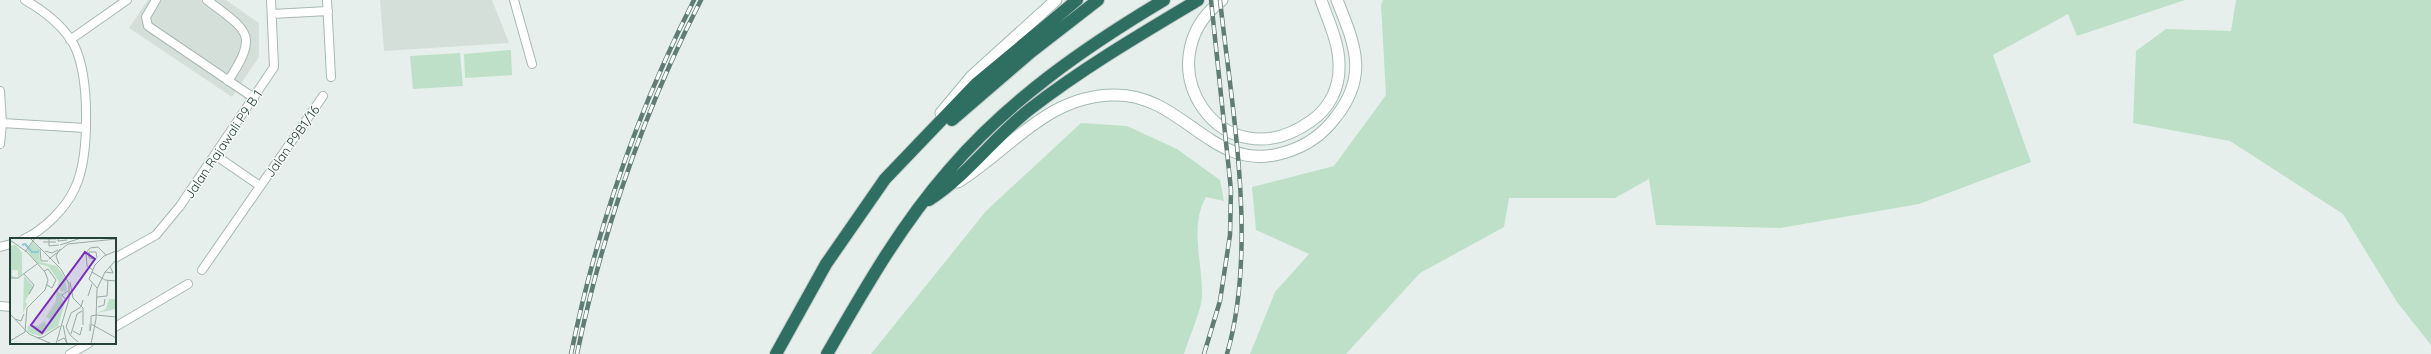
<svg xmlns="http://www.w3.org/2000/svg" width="2431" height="354" font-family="Quicksand,sans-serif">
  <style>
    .built { fill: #d4dfda }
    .green { fill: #bfe0c8 }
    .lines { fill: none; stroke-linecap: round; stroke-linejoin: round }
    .street-casing { stroke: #a8b8b2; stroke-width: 10 }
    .secondary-casing { stroke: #a4bbb3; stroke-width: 13 }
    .highway-casing { stroke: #c2cac8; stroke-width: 14 }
    .street { stroke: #fff; stroke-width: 8 }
    .secondary { stroke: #fff; stroke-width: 11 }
    .highway { stroke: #2f6f62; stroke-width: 12 }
    .rail-casing { stroke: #5f7d75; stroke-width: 4.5 }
    .rail { stroke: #f7fbf9; stroke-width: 3; stroke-dasharray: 9; stroke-linecap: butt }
    .labels { text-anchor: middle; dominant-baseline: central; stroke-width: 3; stroke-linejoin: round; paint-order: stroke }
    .street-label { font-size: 13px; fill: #24423a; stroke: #f7fbf9 }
    .inset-river { fill: none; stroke: #8ec9d4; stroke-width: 2 }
    .inset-road { fill: none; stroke: #98aaa4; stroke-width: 1 }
    .view { fill: #7b2cbf; fill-opacity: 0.15; stroke: #7b2cbf; stroke-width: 2 }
    .inset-edge { fill: none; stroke: #24423a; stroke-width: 2 }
  </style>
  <rect width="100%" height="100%" fill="#e6efeb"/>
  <path class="built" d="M148 0H226L259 23V57L232 97 129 28Z
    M380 0H492L509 43 384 51Z"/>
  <path class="green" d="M1383 0H2185L2077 36 2068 14 1993 55 2031 162 1919 204 1780 228 1656 225 1649 179 1615 198H1509L1504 227 1420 273 1346 354H1250L1275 292 1309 254 1256 230 1252 187 1334 166 1386 95 1381 5Z
    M2236 0H2431V345L2397 302 2343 214 2230 141 2133 123 2136 51 2166 29 2231 31Z
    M511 50 512 75 465 78 464 54Z
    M460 53 463 86 413 89 410 56Z
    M1081 123 1127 126 1177 149 1220 180 1224 201 1206 197C1189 227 1203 263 1202 296 1202 309 1188 340 1184 354H871L986 211Z"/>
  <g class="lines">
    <defs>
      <path id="street" d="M156 0 146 17 148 26 254 98
        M207 0C247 31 260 33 228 81
        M327 0 331 77
        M514 0 532 64
        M272 14 328 11
        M70 40 127 0
        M0 91 2 123 0 144
        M2 123 85 128
        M215 155 260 186
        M24 239C44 230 66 208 75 188 90 156 90 77 74 45 63 25 44 11 25 0
        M0 247 11 244
        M115 258 156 235 180 206 274 67 271 0
        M202 270 323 96
        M0 306 11 307
        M115 327 188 284
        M70 354 89 343"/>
      <path id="secondary" d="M1222 0C1141 63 1222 185 1311 121 1330 108 1340 87 1339 64 1339 43 1328 20 1321 0
        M941 113 972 76 1056 0
        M958 182C1010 150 1048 94 1116 95 1185 95 1213 176 1286 152 1306 146 1323 134 1335 118 1369 76 1355 45 1337 0"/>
      <path id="highway" d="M952 120 1031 52 1098 0
        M929 200C967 176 994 137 1030 109 1083 68 1141 34 1198 0
        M776 354 826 264 885 179 977 83 1077 0
        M827 354C864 290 900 226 949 170 1009 100 1085 47 1164 0"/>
    </defs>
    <use href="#street" class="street-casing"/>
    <use href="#secondary" class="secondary-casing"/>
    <use href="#highway" class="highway-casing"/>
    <use href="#street" class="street"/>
    <use href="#secondary" class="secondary"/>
    <use href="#highway" class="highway"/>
    <defs>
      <path id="rail" d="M1220 0C1232 110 1258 247 1227 354
        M571 354C596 231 637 112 694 0
        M577 354C603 230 643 113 701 0
        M1204 354 1220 301 1230 235 1231 190 1211 0"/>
    </defs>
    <use href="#rail" class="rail-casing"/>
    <use href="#rail" class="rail"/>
  </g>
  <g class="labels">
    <g class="street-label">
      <text transform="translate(292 141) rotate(-55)">Jalan P9B1/16</text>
      <text transform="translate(223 144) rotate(-56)">Jalan Rajawali P9 B 1</text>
    </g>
  </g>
  <g transform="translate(10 238)">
    <rect width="106" height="106" fill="#e6efeb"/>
    <path d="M23 4 29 10 30 24 47 28 55 40 57 53 52 54 47 47 49 45 48 42 38 28 28 26 17 12ZM6 7 12 15V36L8 39V32H2V38L6 39 0 40V8ZM14 38 24 49 15 63 17 66 13 75ZM47 51 49 55H52V61L55 65 48 88 30 98 17 94 18 88H27L35 83 37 89 40 81 36 79 46 63ZM99 61H106V71L87 75 96 71Z" fill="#bfe0c8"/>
    <path class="inset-river" d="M12 7 15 6 22 14H29"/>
    <path class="inset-road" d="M20 0 51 31 59 46V61L46 106M39 0V8L49 7M48 0V3L57 2M29 1H46M0 2 17 14 35 34 38 42 35 52 17 70 15 94 0 103M33 4H46M50 7 71 0M30 11 31 23H38M35 13 42 15 48 12M15 14 25 0M39 21 58 6 106 1M86 21 79 20V14H86L87 20M49 26 46 18 50 11M83 32 77 28 76 15 80 10 88 9 96 17M34 33 38 31 46 42 42 50 37 47M82 34 95 42 106 43M95 34 103 35 100 28M14 36 24 47 19 56M0 40H8L27 26M60 44 63 60 73 70V87M87 50 79 41 85 27 94 18 106 13M78 58 82 46M87 59 97 58 98 42M56 62 52 57 58 53M88 69 94 67 95 61M0 76 19 96 42 106M86 77 106 79M5 81 11 83 14 76M80 86V93L81 87M81 86 106 100M81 86V78L86 77M53 87 57 106M63 93 70 97 72 89M61 96 67 76 72 73M27 100 33 99 50 88M48 103 54 100 57 105M68 104 60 97 56 89 61 75 71 69 73 62M81 106 86 81 87 51 95 34 106 22"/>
    <path class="view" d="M75 14 85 21 32 95 21 87Z"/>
    <rect width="106" height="106" class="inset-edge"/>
  </g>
</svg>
